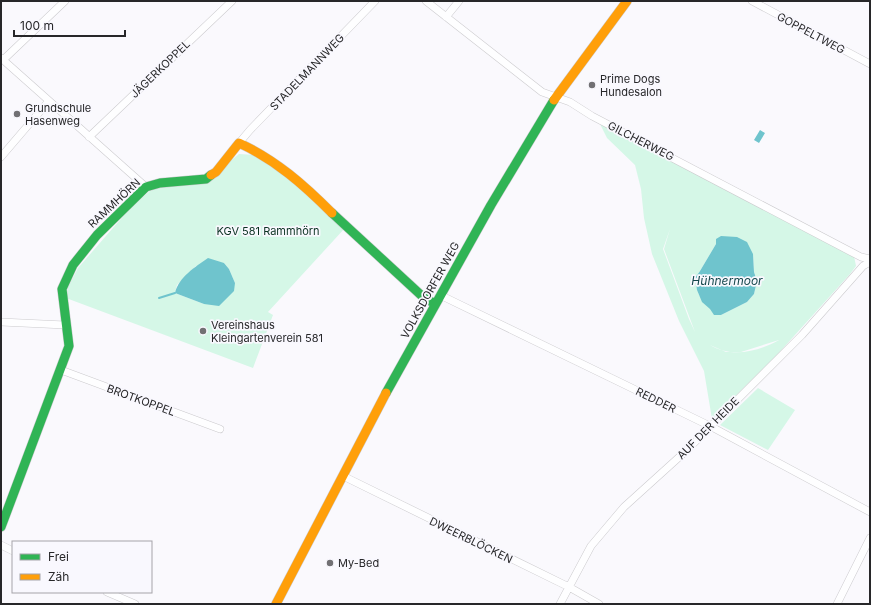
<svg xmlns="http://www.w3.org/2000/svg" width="871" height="605" font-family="Inter,sans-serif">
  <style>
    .green { fill: #d5f7e7; fill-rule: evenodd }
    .water { fill: #6fc4cd }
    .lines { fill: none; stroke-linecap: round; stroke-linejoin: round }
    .stream { stroke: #6fc4cd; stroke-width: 2 }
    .street-casing { stroke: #cccbce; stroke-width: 8 }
    .fast-casing { stroke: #cccbce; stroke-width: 10 }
    .slow-casing { stroke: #cccbce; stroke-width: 10 }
    .street { stroke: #fefeff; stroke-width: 7 }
    .fast { stroke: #30b455; stroke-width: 9 }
    .slow { stroke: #ff9f0a; stroke-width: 9 }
    .poi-dot { fill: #717073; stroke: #f9f8fe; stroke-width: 1.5 }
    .labels { text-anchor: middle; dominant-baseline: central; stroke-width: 3.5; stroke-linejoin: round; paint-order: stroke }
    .street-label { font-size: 11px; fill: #272729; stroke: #f9f8fe }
    .poi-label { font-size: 11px; fill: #272729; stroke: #f9f8fe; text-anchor: start }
    .park-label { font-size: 11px; fill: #0b3222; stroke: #f9f8fe }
    .water-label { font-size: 12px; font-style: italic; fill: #15484d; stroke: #f9f8fe }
  </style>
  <rect width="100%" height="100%" fill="#faf9fd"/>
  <path class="green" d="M599 122 854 256 856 266 850 274 776 356 712 419 704 371 679 321 652 254 644 218 641 189 635 165 607 138ZM670 229 664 249 695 332 689 319 663 249ZM716 244 753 254 754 272 757 281 754 294 747 302 721 315C704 306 697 297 695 278L700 271ZM779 340C758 352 731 358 710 345L726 352H741Z
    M239 154 256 155 277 167 345 228 268 312 273 315 253 368 66 298 68 287 78 268 133 205 150 191 161 186 204 182ZM224 263 229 269 235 283 204 304 175 293 177 285 196 266Z
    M758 388 795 410 768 450 720 425Z"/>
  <path class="water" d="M760 130 765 133 759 143 754 140Z
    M721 236 737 237 747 242 753 254 754 272 757 281 754 294 747 302 721 315H714L710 309 702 302 697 290 695 278 700 271 716 244V239Z
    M208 258 224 263 229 269 235 283 234 291 219 306 204 304 175 293C179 277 195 267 208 258Z"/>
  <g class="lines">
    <path class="stream" d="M159 298 175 293"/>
    <defs>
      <path id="street" d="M426 1 542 92 570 102 592 116 861 257 870 259
        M752 1 870 64
        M446 17 459 1
        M1 58 146 187
        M3 60 65 1
        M89 137 232 1
        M239 143 250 130 375 1
        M1 157 48 102
        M440 295 710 426 870 512
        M1 322 65 325
        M61 370 220 429
        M343 476 569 587 599 604
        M1 545 13 551
        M107 592 135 604
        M560 604 591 546 624 507 687 450 802 335 863 266 870 262
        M837 604 870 538"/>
      <path id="fast" d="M332 213 422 296 435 304
        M386 393 491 205 554 100
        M1 527 69 346 62 289 73 265 97 235 146 187 160 183 206 179 211 175"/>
      <path id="slow" d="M554 100 627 1
        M211 175 216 172 239 143C276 160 304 185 332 213
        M276 604 386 393"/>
    </defs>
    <use href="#street" class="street-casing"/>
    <use href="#fast" class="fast-casing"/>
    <use href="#slow" class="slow-casing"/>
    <use href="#street" class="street"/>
    <use href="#fast" class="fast"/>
    <use href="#slow" class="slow"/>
  </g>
  <g class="poi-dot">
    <circle cx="592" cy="85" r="4"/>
    <circle cx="17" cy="114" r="4"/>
    <circle cx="203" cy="331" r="4"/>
    <circle cx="330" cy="563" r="4"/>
  </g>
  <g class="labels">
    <g class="street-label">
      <text transform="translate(811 33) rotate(28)">GOPPELTWEG</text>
      <text transform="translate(160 69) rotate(-44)">JÄGERKOPPEL</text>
      <text transform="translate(307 72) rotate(-46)">STADELMANNWEG</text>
      <text transform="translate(641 141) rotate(27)">GILCHERWEG</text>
      <text transform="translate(114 203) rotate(-43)">RAMMHÖRN</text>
      <text transform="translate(430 290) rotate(-61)">VOLKSDORFER WEG</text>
      <text transform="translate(141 400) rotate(20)">BROTKOPPEL</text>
      <text transform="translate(656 400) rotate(26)">REDDER</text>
      <text transform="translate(708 428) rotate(-45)">AUF DER HEIDE</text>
      <text transform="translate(471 540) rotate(26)">DWEERBLÖCKEN</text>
    </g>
    <g class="poi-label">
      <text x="600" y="79">Prime Dogs<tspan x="600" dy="13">Hundesalon</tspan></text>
      <text x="25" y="108">Grundschule<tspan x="25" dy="13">Hasenweg</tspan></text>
      <text x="211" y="325">Vereinshaus<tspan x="211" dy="13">Kleingartenverein 581</tspan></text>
      <text x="338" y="563">My-Bed</text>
    </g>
    <g class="park-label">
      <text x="268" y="231">KGV 581 Rammhörn</text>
    </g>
    <g class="water-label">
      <text x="727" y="280">Hühnermoor</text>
    </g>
  </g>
  <rect width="871" height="605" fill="none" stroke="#272729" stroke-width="4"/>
  <rect x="12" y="541" width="140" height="52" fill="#f9f8fe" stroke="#a5a4a9"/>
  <rect x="20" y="554" width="20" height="6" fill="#30b455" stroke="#a5a4a9"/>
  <text x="48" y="561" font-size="12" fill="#272729">Frei</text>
  <rect x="20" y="574" width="20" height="6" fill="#ff9f0a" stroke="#a5a4a9"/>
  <text x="48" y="581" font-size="12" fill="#272729">Zäh</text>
  <path d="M14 30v6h111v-6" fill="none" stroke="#272729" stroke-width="2"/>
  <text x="20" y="30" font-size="12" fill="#272729" stroke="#f9f8fe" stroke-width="3" paint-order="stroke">100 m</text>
</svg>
